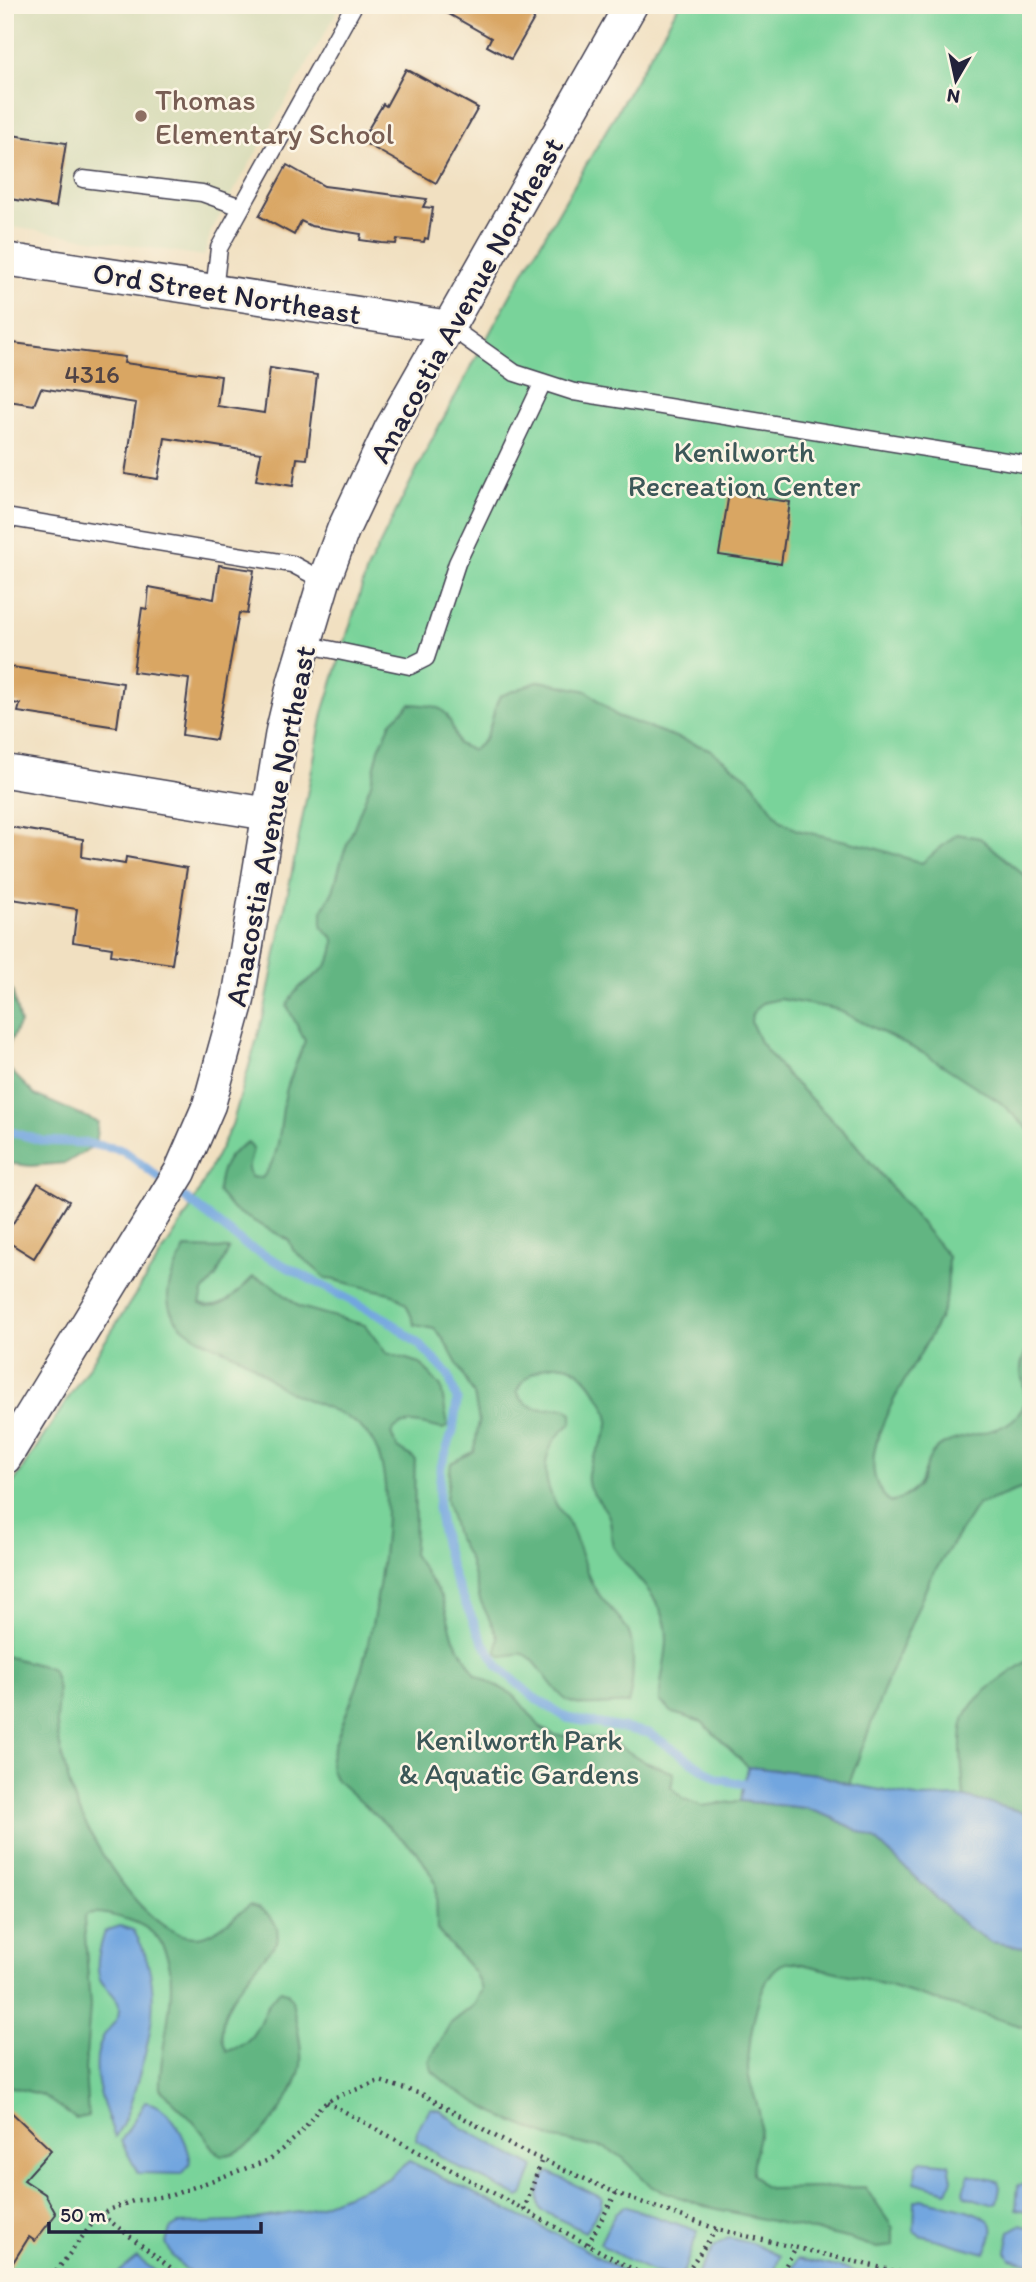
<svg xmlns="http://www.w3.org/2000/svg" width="1036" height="2282" font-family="Itim,sans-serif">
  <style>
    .built { fill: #dbdebc }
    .green { fill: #79d39a; stroke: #4e7a6a; stroke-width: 2 }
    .forest { fill: #62b582; stroke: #426c5e; stroke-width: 2 }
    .water { fill: #72a6df; stroke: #4a648d; stroke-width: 2 }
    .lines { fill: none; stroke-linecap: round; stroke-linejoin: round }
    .stream { stroke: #72a6df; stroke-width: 9 }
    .building { fill: #d9a663 }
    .service-casing { stroke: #413e4f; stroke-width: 19 }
    .minor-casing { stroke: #413e4f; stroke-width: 35 }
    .path { stroke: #413e4f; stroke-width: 4.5; stroke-dasharray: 2 5; stroke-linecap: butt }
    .service { stroke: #fff; stroke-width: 16 }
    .minor { stroke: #fff; stroke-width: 32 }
    .education-dot { fill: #8d6e63; stroke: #fcf5e5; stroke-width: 2.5 }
    .labels { text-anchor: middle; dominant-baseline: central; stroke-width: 5; stroke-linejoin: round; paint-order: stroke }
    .number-label { font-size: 26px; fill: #504345 }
    .education-label { font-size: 30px; fill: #785e54; stroke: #fcf5e5; text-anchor: start }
    .street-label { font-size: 30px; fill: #22223b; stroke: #fcf5e5 }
    .park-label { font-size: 30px; fill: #3c5758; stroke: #fcf5e5 }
  </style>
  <rect width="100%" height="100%" fill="#fcf5e5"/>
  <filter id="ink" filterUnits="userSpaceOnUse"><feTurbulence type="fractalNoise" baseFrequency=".0143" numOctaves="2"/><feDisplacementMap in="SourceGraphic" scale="14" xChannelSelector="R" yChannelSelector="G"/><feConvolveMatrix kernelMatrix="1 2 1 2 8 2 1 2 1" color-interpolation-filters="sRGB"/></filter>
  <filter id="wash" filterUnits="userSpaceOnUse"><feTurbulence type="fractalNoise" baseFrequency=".00686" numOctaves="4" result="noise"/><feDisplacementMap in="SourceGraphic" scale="28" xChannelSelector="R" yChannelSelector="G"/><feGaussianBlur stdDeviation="1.57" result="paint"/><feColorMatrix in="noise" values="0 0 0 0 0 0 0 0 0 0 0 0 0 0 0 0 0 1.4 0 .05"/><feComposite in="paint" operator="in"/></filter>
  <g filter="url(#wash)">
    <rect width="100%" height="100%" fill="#f1e0c1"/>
    <path class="built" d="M5 5H341L211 231 204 256 5 226Z"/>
    <path class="green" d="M679 5H1031V2277H5V1496L188 1213 232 1125 264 1014 323 713 367 570 431 441 511 294Z"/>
    <path class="forest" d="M540 681 587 691 617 716 709 749 750 779 780 820 797 830 868 846 922 863 957 834 980 838 1031 881V1132L1001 1103 925 1054 836 1009 780 999 762 1003 752 1014 751 1022 760 1042 785 1073 853 1141 948 1256C947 1269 949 1285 946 1299 935 1352 833 1454 891 1503 898 1499 909 1496 914 1490 929 1476 920 1456 946 1443 971 1431 1006 1436 1022 1409 1029 1397 1022 1384 1021 1372 1020 1361 1026 1352 1031 1343V1485L977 1505 930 1579 887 1681 849 1784 816 1774 748 1767 702 1722 673 1713 660 1701C659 1675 670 1653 666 1627 661 1595 630 1574 614 1548 609 1539 613 1526 609 1517 605 1506 593 1497 589 1486 581 1461 612 1442 608 1416 606 1404 586 1375 575 1369 555 1357 525 1373 517 1391 526 1413 546 1409 565 1408L572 1413V1423C546 1442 539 1466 552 1497 557 1508 567 1518 572 1529 580 1549 584 1570 595 1589 604 1604 620 1615 628 1631 636 1646 633 1687 628 1704 608 1702 586 1710 568 1701 552 1692 537 1657 523 1654 517 1653 507 1656 501 1656L497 1653 498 1637 480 1600 469 1559 456 1535 446 1499 451 1463 474 1451 479 1421 474 1395 443 1338 434 1329 415 1325 406 1304 393 1294 326 1278 293 1250 289 1240 233 1210 218 1192C219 1169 227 1153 248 1142L253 1149 248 1169 251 1177 262 1178C284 1153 278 1120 287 1088 292 1072 299 1056 305 1041L287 1006C300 973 335 979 334 939L322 927V911L333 891 343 855 371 783 379 749 391 722 410 704C447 706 447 709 458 744L472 750C494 739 489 716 500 696Z
      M5 988 12 990 20 1023 5 1052Z
      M5 1065 35 1095 98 1122 95 1145 66 1163 31 1166 5 1163Z
      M185 1248 229 1249 216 1277 203 1292 200 1304C223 1313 237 1292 253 1277L269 1283 300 1307 365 1325 386 1353 420 1363 441 1387 448 1426 443 1429C426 1426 401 1415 391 1434L397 1447 415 1459C413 1492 417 1522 413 1554L442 1598 454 1639 476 1675 514 1695 541 1728 555 1735 608 1739 645 1762 674 1773 671 1787 684 1799 702 1806 740 1801 805 1808 833 1818 875 1839 966 1926 991 1942 1031 1948V2029L862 1978 793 1962C758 1960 749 2040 748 2068 748 2087 762 2107 760 2126 759 2143 752 2157 752 2174L763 2186 771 2189 865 2187 893 2228V2246L877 2248 851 2239 704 2206 652 2187 623 2158 605 2148 555 2139 506 2119 452 2088 432 2071 429 2061 450 2024 474 2005 482 1989 474 1972 437 1930 436 1883 418 1853 335 1779C333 1775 330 1768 330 1764 330 1748 354 1698 359 1679 374 1624 404 1487 371 1439 351 1409 309 1405 280 1387 267 1379 256 1365 242 1358 213 1343 160 1331 169 1287 171 1274 180 1260 185 1248Z
      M5 1656 51 1668C63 1692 55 1700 57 1725 58 1743 64 1764 69 1782 79 1824 151 1954 206 1935 221 1930 237 1914 250 1905 267 1911 281 1921 277 1942 255 1969 206 2013 227 2051 266 2041 257 2006 281 1990L287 1992 292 2000C295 2019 303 2045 301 2065 298 2092 254 2156 223 2155 215 2155 209 2142 205 2136 192 2118 175 2104 160 2089 157 2037 202 1943 129 1920 114 1916 102 1911 87 1914L84 1919 90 2006 85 2070 88 2116 76 2119 42 2095 5 2085Z
      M1031 1658V1814L964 1797C957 1705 956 1711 1031 1658Z"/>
    <path class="water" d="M748 1767 816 1774 849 1784 921 1798 964 1797 1031 1814V1948L991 1942 966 1926 875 1839 833 1818 805 1808 740 1801Z
      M120 1926 133 1930C164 1978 153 2032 137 2082 131 2102 127 2119 115 2137 104 2107 87 2069 103 2037 108 2028 119 2021 119 2010 120 1995 105 1990 100 1979 94 1964 101 1945 105 1931Z
      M145 2102C172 2106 187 2139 191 2163L182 2174 138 2173 121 2141Z
      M430 2108 440 2110 461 2127 534 2167 523 2195 519 2197 454 2165 416 2140 417 2131Z
      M409 2161 568 2240 632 2277H194L173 2257 166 2243 170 2229 178 2224 236 2222 305 2211 387 2179Z
      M921 2161 949 2164 952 2179 947 2191 915 2182 916 2166Z
      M549 2172 602 2198 600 2208 585 2232 541 2210C536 2199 539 2178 549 2172Z
      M969 2174 998 2181 1000 2187 997 2202 991 2204 965 2196 963 2191Z
      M1023 2184 1031 2186V2212L1016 2209 1018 2185Z
      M921 2199C936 2203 989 2211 992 2226 994 2235 988 2245 985 2253L920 2235 914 2231 915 2201Z
      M624 2206 698 2231 683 2273C660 2282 624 2257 604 2247L600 2243 615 2213Z
      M1020 2225 1031 2228V2264L1010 2259 1006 2252 1010 2231Z
      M728 2238 751 2243 780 2256 772 2277H696L714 2247Z
      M137 2258 164 2277H113Z
      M798 2259 848 2269 866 2277H787Z"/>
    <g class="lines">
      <path class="stream" d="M5 1130 43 1141 85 1143 123 1150 247 1246 388 1320 421 1346 448 1374 457 1400 453 1431 441 1466 438 1508 444 1543 454 1578 481 1638 499 1667 533 1697 567 1718 649 1733 718 1779 754 1786"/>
    </g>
    <g id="blocks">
      <path class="building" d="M433 5H542L511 59 487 46 491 38Z
        M406 69 478 108 436 183 361 141 383 104 386 106Z
        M5 134 66 143 56 207 5 198Z
        M287 165 324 186 427 199 423 207 433 208 428 239 425 238 424 242 397 239 396 244 382 243 360 240 361 234 311 226 301 221 294 235 259 216Z
        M5 342 125 357 124 363 221 376 217 406 264 413 270 368 317 375 307 459 297 458 293 486 256 480 261 453 165 438 158 479 125 474 136 403 41 388 34 405 8 401Z
        M729 493 790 502 781 564 719 555Z
        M219 565 254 570 247 614 239 613 216 740 182 735 189 679 133 672 142 608 147 609 149 587 214 599Z
        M5 666 123 683 117 727 18 712 20 704 5 702Z
        M10 827 83 839 82 857 125 864 126 857 187 868 172 964 111 955 112 948 73 942 77 909 5 898V844Z
        M38 1183 69 1201 34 1258 5 1240V1236Z
        M5 2106 51 2150 24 2180 45 2194 56 2214 35 2241 29 2237 5 2275Z"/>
    </g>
  </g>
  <g filter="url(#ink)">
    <use href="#blocks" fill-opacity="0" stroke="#413e4f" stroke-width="2"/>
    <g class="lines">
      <defs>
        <path id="service" d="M83 179 202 193 241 207
          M214 291 219 248 354 5
          M450 327 515 373 574 392 1031 465
          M5 517 292 564 324 581
          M304 644 410 666 426 658 457 563 543 382"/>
        <path id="minor" d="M5 259 450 327
          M5 771 269 814
          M5 1458 180 1172 209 1105 238 1000 282 731 294 681 324 581 343 530 390 430 631 5"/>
      </defs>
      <use href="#service" class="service-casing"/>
      <use href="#minor" class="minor-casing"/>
      <path class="path" d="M327 2102 647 2277
        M524 2210 542 2159
        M102 2215 183 2277
        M588 2244 616 2193
        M52 2277 95 2220 108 2210 133 2201 172 2195 269 2160 300 2134 320 2107 333 2098 380 2081 424 2095 514 2147 616 2193 717 2229 920 2277
        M683 2277 717 2229
        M779 2277 795 2249"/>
      <use href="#service" class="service"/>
      <use href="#minor" class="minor"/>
    </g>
  </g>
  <circle class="education-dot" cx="141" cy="116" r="7"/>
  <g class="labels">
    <g class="number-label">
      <text x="92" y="374">4316</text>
    </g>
    <g class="education-label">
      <text x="155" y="99">Thomas<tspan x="155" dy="34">Elementary School</tspan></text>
    </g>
    <g class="street-label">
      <text transform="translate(227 293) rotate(9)">Ord Street Northeast</text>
      <text transform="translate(466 300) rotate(-61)">Anacostia Avenue Northeast</text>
      <text transform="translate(270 826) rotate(-79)">Anacostia Avenue Northeast</text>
    </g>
    <g class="park-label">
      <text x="744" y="451">Kenilworth<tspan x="744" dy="34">Recreation Center</tspan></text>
      <text x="519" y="1739">Kenilworth Park<tspan x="519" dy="34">&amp; Aquatic Gardens</tspan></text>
    </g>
  </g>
  <rect width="1036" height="2282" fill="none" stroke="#fcf5e5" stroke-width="28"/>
  <g transform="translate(956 80) rotate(189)" stroke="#fcf5e5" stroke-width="5" paint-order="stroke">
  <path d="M0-5L12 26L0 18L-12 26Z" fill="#22223b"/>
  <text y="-10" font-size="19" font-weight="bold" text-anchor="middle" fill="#22223b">N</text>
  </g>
  <path d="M49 2222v10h212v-10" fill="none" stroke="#22223b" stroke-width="3.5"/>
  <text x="60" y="2222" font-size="21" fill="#22223b" stroke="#fcf5e5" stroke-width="5" paint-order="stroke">50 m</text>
</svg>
